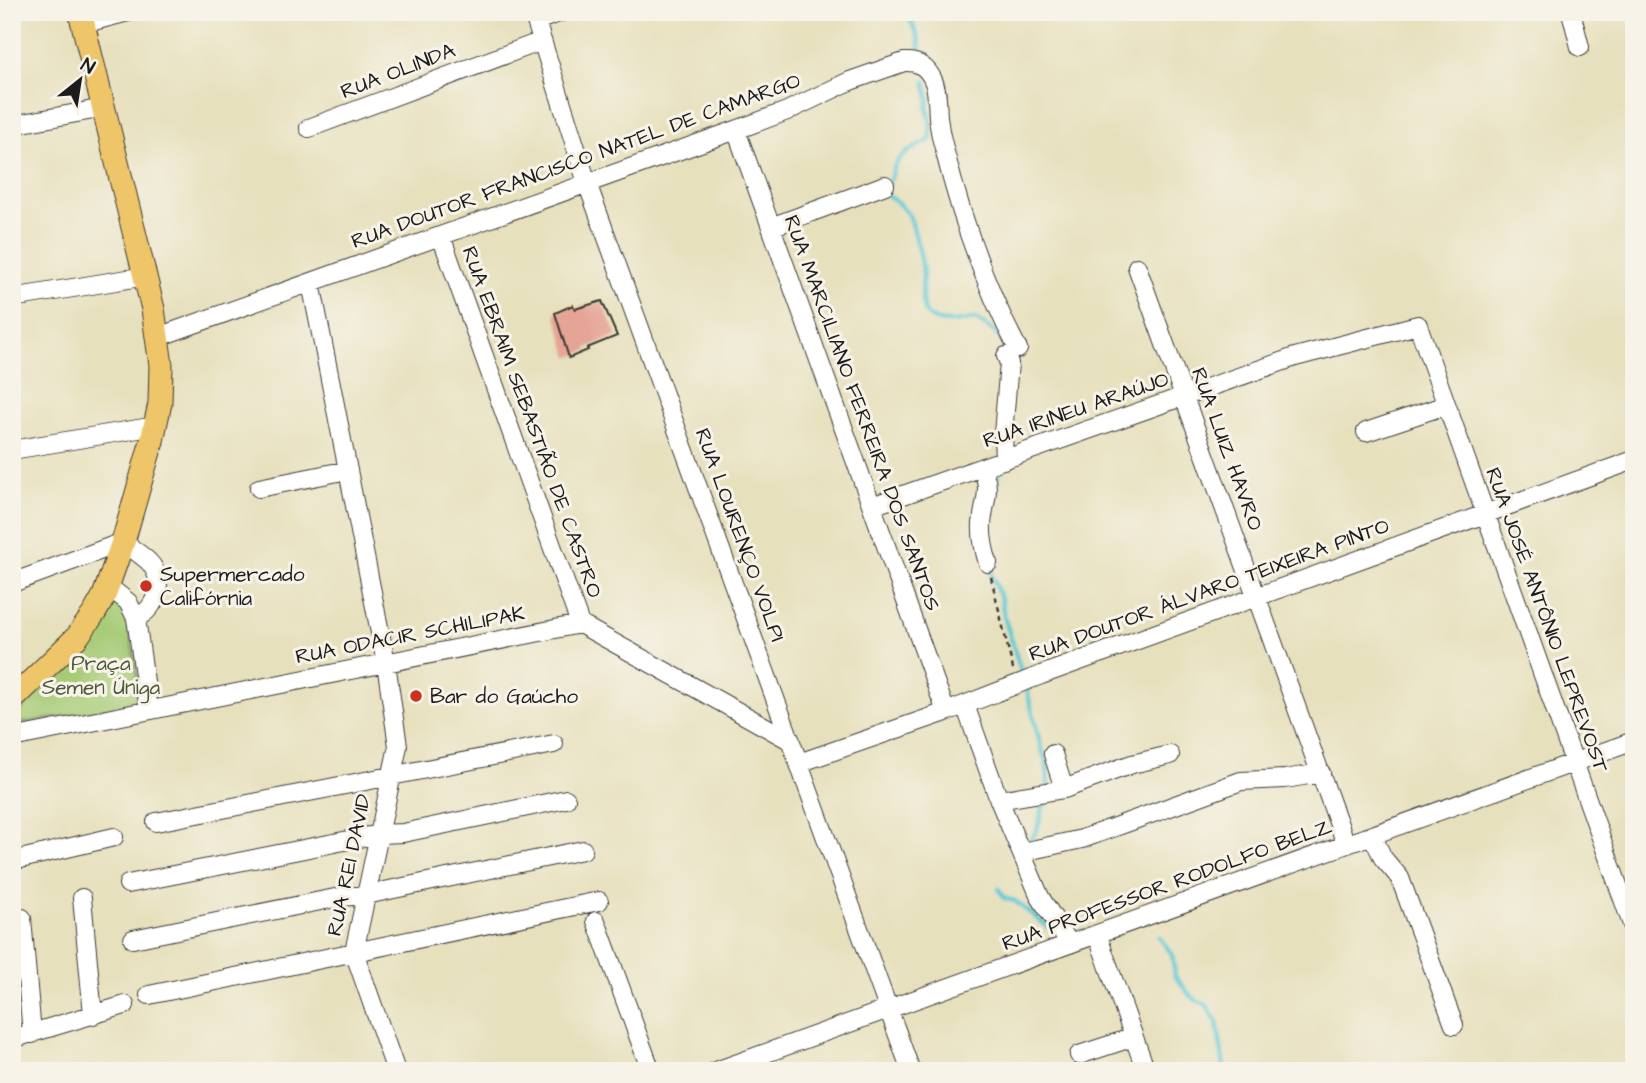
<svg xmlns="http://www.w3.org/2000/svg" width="1646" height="1083" font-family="'Architects Daughter',sans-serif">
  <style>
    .green { fill: #a6ca74; stroke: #617348; stroke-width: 2 }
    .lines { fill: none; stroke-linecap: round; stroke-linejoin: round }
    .stream { stroke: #5cc8d5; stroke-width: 4.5 }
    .building { fill: #e5a495 }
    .minor-casing { stroke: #3a3934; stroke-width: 20 }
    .major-casing { stroke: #3a3934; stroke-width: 25 }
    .path { stroke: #3a3934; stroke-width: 2.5; stroke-dasharray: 5 5; stroke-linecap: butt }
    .minor { stroke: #fff; stroke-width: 18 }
    .major { stroke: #eec569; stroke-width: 23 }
    .poi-dot { fill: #c8321e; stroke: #f7f3e8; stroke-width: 2.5 }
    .labels { text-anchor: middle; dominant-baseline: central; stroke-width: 6; stroke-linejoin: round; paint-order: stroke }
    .street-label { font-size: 21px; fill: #1c1c1c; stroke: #f7f3e8 }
    .poi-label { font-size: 21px; fill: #1c1c1c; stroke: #f7f3e8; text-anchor: start }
    .park-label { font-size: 21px; fill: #4c593b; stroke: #f7f3e8 }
  </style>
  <rect width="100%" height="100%" fill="#f7f3e8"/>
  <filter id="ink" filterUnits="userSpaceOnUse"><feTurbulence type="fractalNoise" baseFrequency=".0143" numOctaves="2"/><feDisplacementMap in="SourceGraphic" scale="14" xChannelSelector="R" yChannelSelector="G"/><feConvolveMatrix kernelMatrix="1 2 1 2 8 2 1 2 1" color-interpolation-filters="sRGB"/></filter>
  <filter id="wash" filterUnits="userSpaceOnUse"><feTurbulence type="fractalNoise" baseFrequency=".00686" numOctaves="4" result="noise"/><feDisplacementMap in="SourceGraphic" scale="28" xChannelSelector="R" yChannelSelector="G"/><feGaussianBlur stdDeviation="1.57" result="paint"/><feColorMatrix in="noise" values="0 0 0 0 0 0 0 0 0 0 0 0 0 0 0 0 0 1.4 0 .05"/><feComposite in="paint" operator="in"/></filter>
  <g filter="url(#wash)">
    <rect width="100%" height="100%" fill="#e7e0bd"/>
    <path class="green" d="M112 600 122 607 128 618 142 704 12 725V721L34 695 80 646Z"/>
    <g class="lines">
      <path class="stream" d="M907 12 919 40 921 56
        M888 183C893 177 891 175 894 168 900 153 917 146 930 140L931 123 927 107 929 99 925 81
        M886 191V194C895 200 903 207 909 216 913 223 923 265 923 274 923 288 917 311 933 319 945 325 963 320 976 319L995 332 1007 346
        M995 492 998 472
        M991 566V574L1001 599 1004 616 1023 678
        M1026 686 1041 747 1047 763 1048 786
        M1030 841 1037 830 1043 807 1048 800V795
        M999 889 1004 898 1015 901 1049 928
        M1159 937 1172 954 1175 976 1188 993 1196 1000 1206 1004 1217 1022 1224 1066 1227 1071"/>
    </g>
    <g id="blocks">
      <path class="building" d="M602 301 617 336 587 348 588 350 569 358 555 313 573 305 575 309Z"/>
    </g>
  </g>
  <g filter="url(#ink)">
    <use href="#blocks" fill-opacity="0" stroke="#3a3934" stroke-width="2"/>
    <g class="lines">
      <defs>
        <path id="minor" d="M533 12 587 183 911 1071
          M1571 12 1580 47
          M536 21 561 12
          M82 24 128 12
          M12 125 104 108
          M309 128 542 41
          M736 130 946 712
          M771 227 885 185
          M441 236 580 624
          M1137 267 1346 844
          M311 283 386 663 398 746 354 952 396 1071
          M12 298 146 276
          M158 337 736 130 787 111 850 81 904 62C918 61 927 67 933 80 938 90 937 105 938 117 939 127 941 138 944 148 961 217 985 286 1018 349
          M1366 432 1446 405
          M12 450 156 426
          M1004 460 1003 434 1009 363 1006 356
          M982 467C992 492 984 500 982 524 981 538 984 550 988 563
          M259 488 348 470
          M872 506 1295 357 1418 325 1634 930
          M12 583 123 542C131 548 142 555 149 562 166 580 157 609 136 618
          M108 586 128 602 136 618 149 710
          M965 705 999 800 1040 897 1070 944
          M12 738 580 624 791 741
          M1053 754 1064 789
          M799 763 946 712 1041 675 1634 460
          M999 800 1064 789 1132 764 1170 755
          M156 822 554 744
          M1372 835 1383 858 1400 878 1454 1025
          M1022 852 1082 839 1241 781 1285 779 1321 773
          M12 861 114 837
          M128 884 379 834 403 833 566 799
          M82 898 93 1015
          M22 918 32 1034
          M596 921 651 1071
          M1097 934 1146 1071
          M133 939 340 897 366 895 394 889 583 850
          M149 995 599 901
          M12 1039 125 1005
          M1079 1055 1134 1037
          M716 1071 1634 741"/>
        <path id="major" d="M12 700 77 637 95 612 104 596 123 542 152 441 160 403 161 365 153 309 80 12"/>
      </defs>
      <use href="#minor" class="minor-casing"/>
      <use href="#major" class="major-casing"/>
      <path class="path" d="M991 577 1013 669"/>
      <use href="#minor" class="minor"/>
      <use href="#major" class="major"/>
    </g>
  </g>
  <g class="poi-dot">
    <circle cx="146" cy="586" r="7"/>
    <circle cx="416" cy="696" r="7"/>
  </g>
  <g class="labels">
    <g class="street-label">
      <text transform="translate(398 71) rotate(-21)">RUA OLINDA</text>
      <text transform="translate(576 161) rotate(-20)">RUA DOUTOR FRANCISCO NATEL DE CAMARGO</text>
      <text transform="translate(1076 410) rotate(-19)">RUA IRINEU ARAÚJO</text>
      <text transform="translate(862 413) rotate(70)">RUA MARCILIANO FERREIRA DOS SANTOS</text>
      <text transform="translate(532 422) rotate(70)">RUA EBRAIM SEBASTIÃO DE CASTRO</text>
      <text transform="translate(1227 449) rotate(70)">RUA LUIZ HAVRO</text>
      <text transform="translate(740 535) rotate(70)">RUA LOURENÇO VOLPI</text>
      <text transform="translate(1209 590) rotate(-20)">RUA DOUTOR ÁLVARO TEIXEIRA PINTO</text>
      <text transform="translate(1547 620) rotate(70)">RUA JOSÉ ANTÔNIO LEPREVOST</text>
      <text transform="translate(410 635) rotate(-11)">RUA ODACIR SCHILIPAK</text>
      <text transform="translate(349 865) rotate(-78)">RUA REI DAVID</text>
      <text transform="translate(1167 885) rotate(-20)">RUA PROFESSOR RODOLFO BELZ</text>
    </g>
    <g class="poi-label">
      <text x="160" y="574">Supermercado<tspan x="160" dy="24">Califórnia</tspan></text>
      <text x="430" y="696">Bar do Gaúcho</text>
    </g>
    <g class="park-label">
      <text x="101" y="663">Praça<tspan x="101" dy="24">Semen Úniga</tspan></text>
    </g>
  </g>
  <rect width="1646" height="1083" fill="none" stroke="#f7f3e8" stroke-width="42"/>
  <g transform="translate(80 80) rotate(30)" stroke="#f7f3e8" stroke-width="5" paint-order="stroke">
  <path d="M0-5L12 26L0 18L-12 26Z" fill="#1c1c1c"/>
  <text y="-10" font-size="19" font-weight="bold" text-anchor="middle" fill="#1c1c1c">N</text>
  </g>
</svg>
